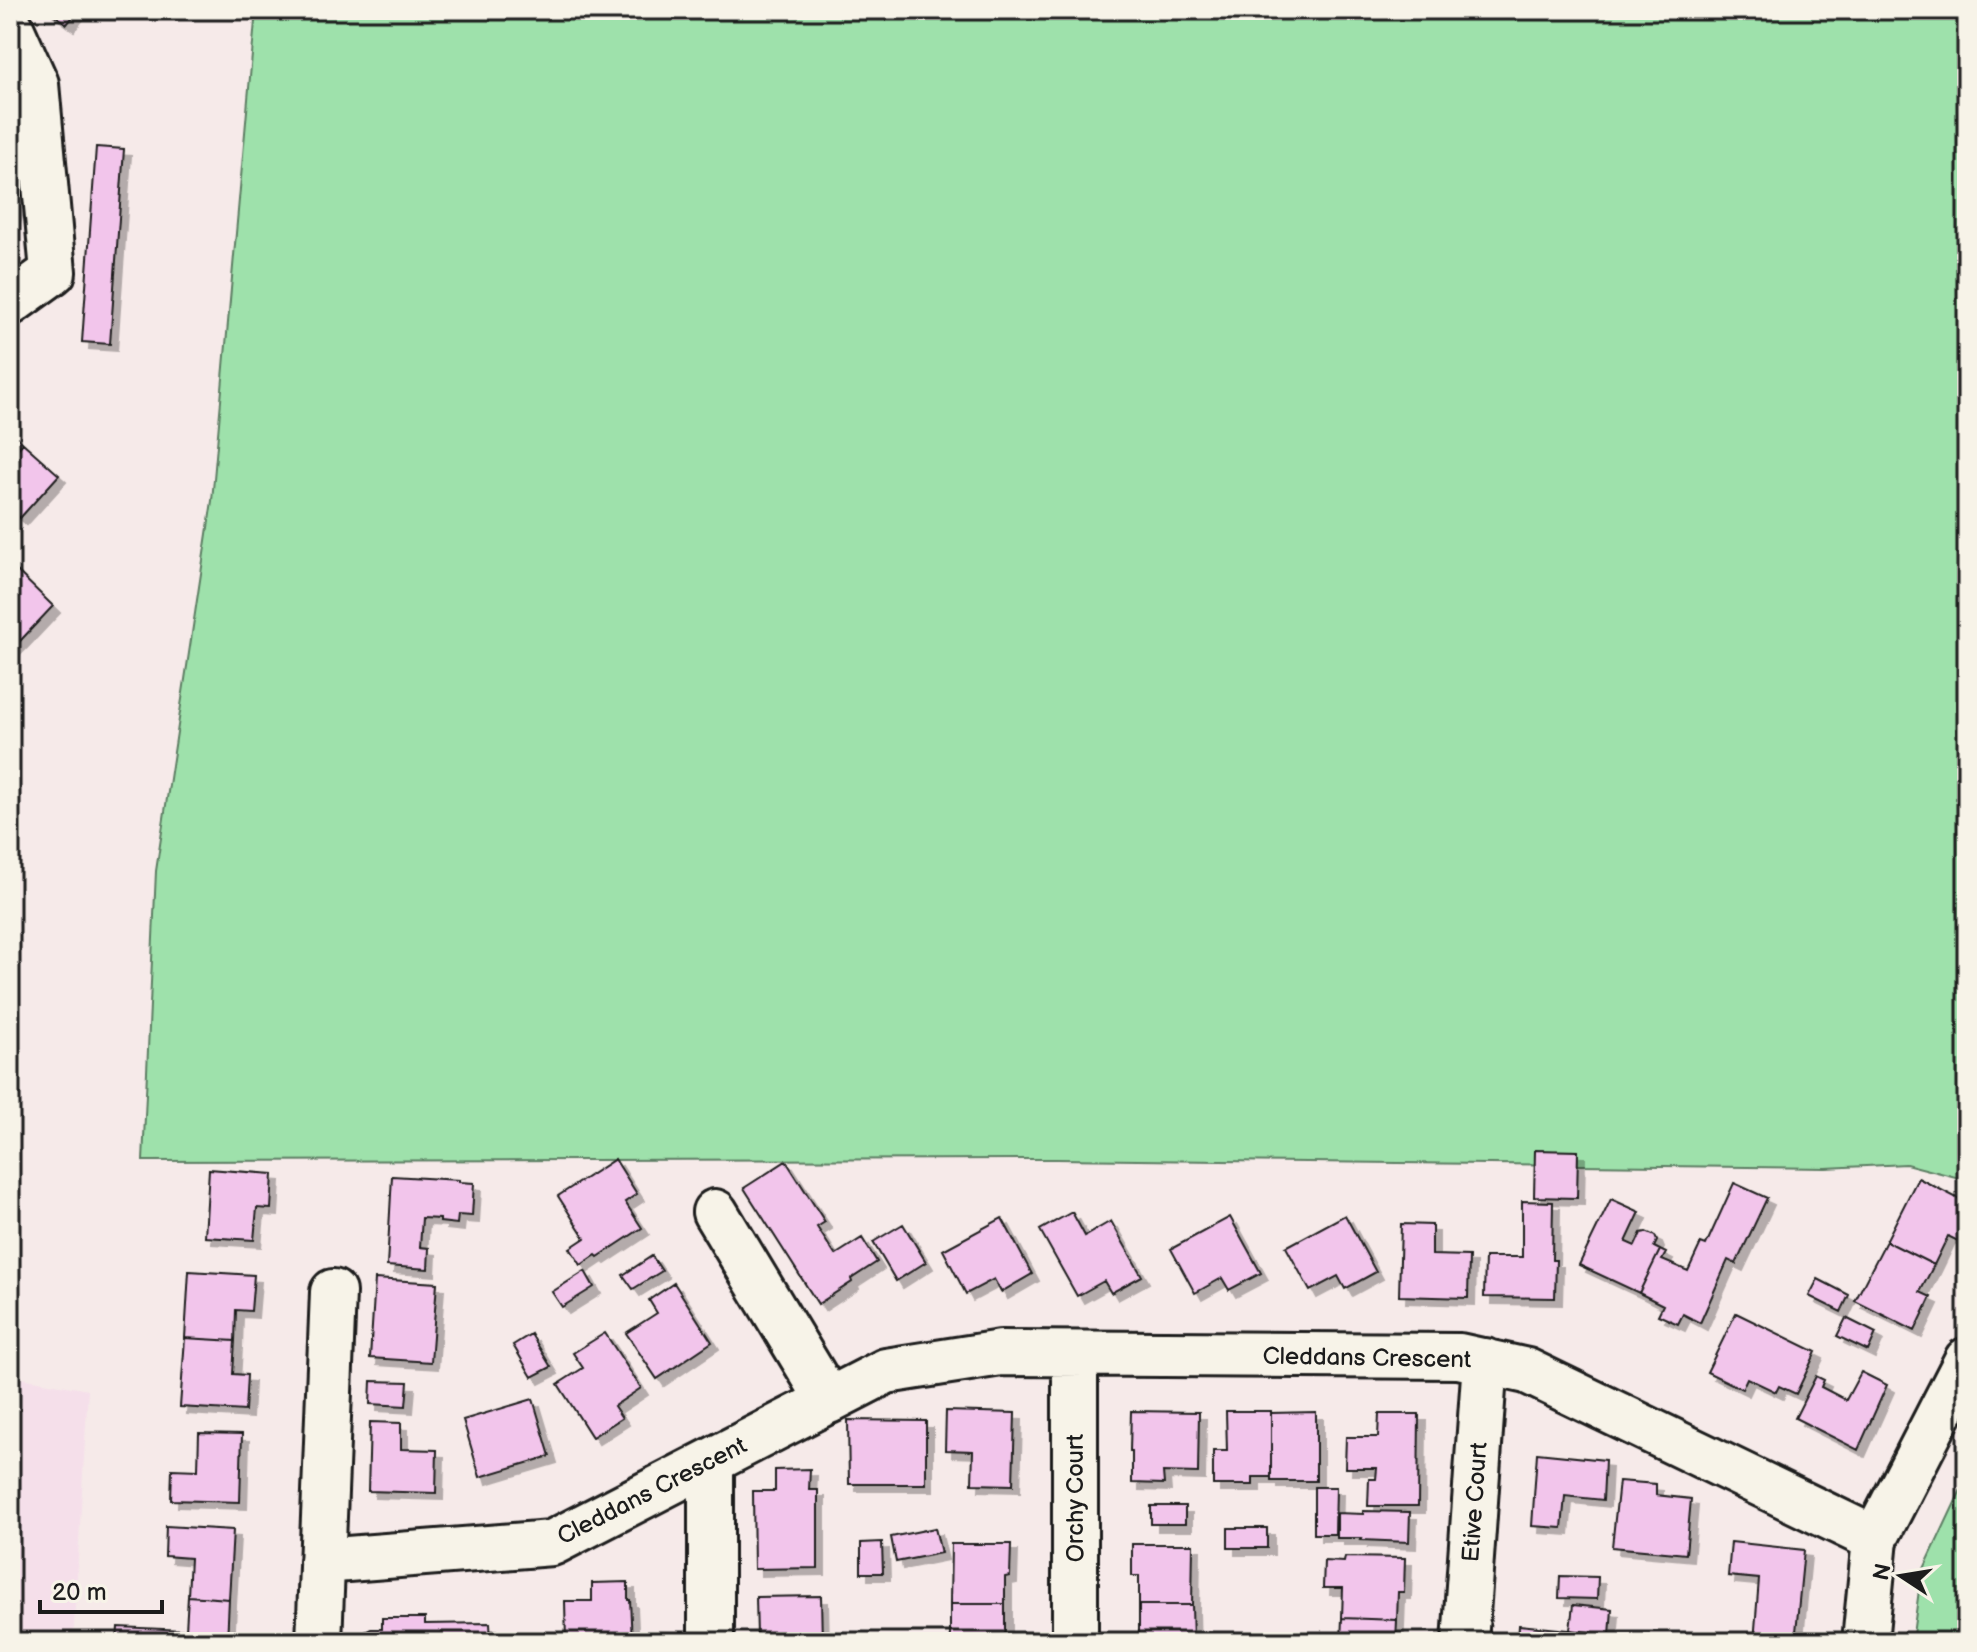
<svg xmlns="http://www.w3.org/2000/svg" width="1977" height="1652" font-family="'Balsamiq Sans',sans-serif">
  <style>
    .built { fill: #f5dfea }
    .green { fill: #9ee1ab; stroke: #5d7e64; stroke-width: 2 }
    .building { fill: #f2c5eb; stroke: #1c1c1c; stroke-width: 2; filter: url(#shadow) }
    .lines { fill: none; stroke-linecap: round; stroke-linejoin: round }
    .minor-casing { stroke: #1c1c1c; stroke-width: 50 }
    .minor { stroke: #f7f3e8; stroke-width: 44 }
    .labels { text-anchor: middle; dominant-baseline: central; stroke-width: 8; stroke-linejoin: round; paint-order: stroke }
    .street-label { font-size: 24px; fill: #1c1c1c; stroke: #f7f3e8 }
  </style>
  <defs>
    <filter id="shadow"><feDropShadow dx="7" dy="7" stdDeviation="0" flood-color="#0004"/></filter>
  </defs>
  <rect width="100%" height="100%" fill="#f6eae9"/>
  <filter id="ink" filterUnits="userSpaceOnUse"><feTurbulence type="fractalNoise" baseFrequency=".0125" numOctaves="2"/><feDisplacementMap in="SourceGraphic" scale="16" xChannelSelector="R" yChannelSelector="G"/><feConvolveMatrix kernelMatrix="1 2 1 2 8 2 1 2 1" color-interpolation-filters="sRGB"/></filter>
  <g filter="url(#ink)">
    <path class="built" d="M10 1376 88 1390 73 1642H10Z"/>
    <path class="green" d="M256 10H1967V1180L1906 1164 1826 1168 1056 1159 143 1161 156 871 212 501Z
      M1967 1477V1642H1912L1921 1575Z"/>
    <path class="building" d="M48 10H78L67 24Z
      M96 147 124 149 110 344 82 342Z
      M10 185 21 188 10 228Z
      M10 431 23 443 10 457Z
      M23 443 59 475 20 518 10 509V457Z
      M12 566 53 606 20 641 10 631V568Z
      M10 631 20 641 10 651Z
      M1535 1150 1578 1151 1577 1198 1534 1197Z
      M615 1159 637 1194 625 1202 642 1228 598 1257 596 1255 581 1265 570 1248 585 1238 558 1196Z
      M786 1161 825 1222 817 1227 835 1255 862 1238 877 1262 851 1279 852 1282 818 1304 744 1188Z
      M209 1169 273 1174 271 1209 257 1208 254 1240 205 1237Z
      M392 1176 459 1180V1182L474 1183 472 1216 458 1215 457 1224 440 1222V1219L422 1218 420 1247 429 1248 428 1269 387 1266Z
      M1918 1178 1967 1203V1228L1960 1242 1948 1236 1934 1265 1886 1241Z
      M1734 1183 1767 1198 1736 1264 1728 1260 1700 1323 1683 1314 1678 1324 1658 1315 1663 1305 1639 1293 1660 1250 1666 1253 1662 1260 1688 1271 1701 1243 1706 1245Z
      M1611 1199 1640 1212 1626 1242 1635 1246 1641 1233 1646 1232 1655 1236 1657 1241 1654 1247 1660 1250 1639 1293 1579 1265Z
      M1522 1201 1553 1202 1552 1260H1556L1555 1298 1484 1297 1485 1257H1522Z
      M1072 1212 1085 1236 1111 1221 1142 1276 1111 1293 1104 1281 1077 1296 1040 1230Z
      M1345 1215 1376 1272 1345 1289 1338 1276 1310 1291 1286 1247Z
      M1230 1217 1261 1273 1229 1290 1222 1278 1195 1293 1171 1249Z
      M1002 1218 1032 1274 1001 1292 994 1279 966 1294 943 1250Z
      M903 1224 926 1262 896 1281 873 1242Z
      M1401 1224 1432 1225V1255L1469 1256 1468 1298 1399 1296Z
      M1886 1241 1934 1265 1920 1292 1931 1297 1915 1331 1855 1301Z
      M652 1256 662 1271 633 1289 623 1275Z
      M189 1271 254 1275 251 1311 236 1310 235 1341 185 1338Z
      M585 1271 594 1287 562 1307 552 1292Z
      M375 1279 437 1283 431 1362 370 1358Z
      M1818 1279 1849 1295 1841 1312 1809 1296Z
      M674 1283 712 1342 657 1379 626 1333 657 1313 649 1300Z
      M1736 1313 1816 1352 1796 1394 1779 1386 1776 1392 1747 1378 1742 1389 1707 1372Z
      M1846 1318 1876 1333 1868 1351 1837 1336Z
      M605 1333 641 1388 614 1406 622 1418 592 1437 558 1384 583 1368 573 1353Z
      M531 1334 551 1367 532 1377 513 1345Z
      M185 1338 235 1341 233 1374 247 1375 245 1411 180 1407Z
      M1861 1372 1887 1385 1858 1450 1795 1418 1816 1376 1824 1380 1821 1387 1846 1400Z
      M371 1381 408 1382 406 1406 370 1404Z
      M533 1399 550 1456 480 1477 463 1420Z
      M946 1411 1015 1413 1013 1485 972 1484 973 1451 945 1450Z
      M1131 1411 1199 1412 1198 1473 1163 1472 1164 1484 1132 1483V1451H1130Z
      M1226 1411H1271V1477H1253V1485H1213V1451H1227Z
      M1316 1412V1481H1271V1413Z
      M1379 1414H1419L1418 1506H1368L1369 1479H1376L1377 1468H1345L1346 1437H1378Z
      M848 1420 926 1421V1484H849Z
      M370 1422 401 1423V1449L437 1450 436 1493 368 1491Z
      M199 1433 242 1434 240 1502 171 1500 172 1469 198 1470Z
      M1537 1453 1605 1460 1603 1500 1565 1496 1562 1528 1532 1526Z
      M810 1469 809 1490H818V1568L754 1569 753 1491H775V1470Z
      M1619 1481 1656 1484V1495L1691 1499 1686 1554 1612 1547Z
      M1314 1487H1336L1335 1534H1314Z
      M1151 1506H1185V1524H1151Z
      M1363 1511 1410 1512 1409 1542 1361 1540 1362 1538H1337V1513L1363 1514Z
      M166 1526 233 1530 229 1599 188 1596 190 1558 165 1556Z
      M935 1528 941 1553 896 1562 891 1537Z
      M1228 1528H1267V1548H1228Z
      M882 1542 883 1573H861V1543Z
      M1731 1542 1804 1550 1795 1642H1754L1759 1579 1728 1576Z
      M951 1544H1011L1010 1576 1005 1577V1604H950Z
      M1132 1544H1193L1192 1605H1139V1576H1132Z
      M1345 1557 1405 1558 1404 1592H1398L1397 1620 1342 1618 1343 1588H1323L1324 1561 1344 1562Z
      M1560 1576 1598 1577 1597 1599 1559 1598Z
      M628 1582V1600H630L632 1642H566L565 1601H592V1583Z
      M188 1596 229 1599 227 1642H117L118 1627 186 1630Z
      M821 1596 822 1642H770V1635L757 1636 756 1597Z
      M950 1604H1005V1636H1010V1642H950Z
      M1139 1605H1192L1193 1642H1132V1637H1139Z
      M1573 1605 1612 1609 1610 1635 1570 1630Z
      M382 1618H425V1624L490 1623 491 1642H362L365 1632 371 1629H382Z
      M1342 1618 1397 1620 1396 1642H1341Z
      M1519 1625 1588 1632 1587 1642H1518Z"/>
    <g class="lines">
      <defs>
        <path id="minor" d="M10 26 36 84 53 272 10 303
          M715 1212 829 1401
          M1075 1354V1642
          M711 1462V1642
          M322 1561 552 1543 886 1371 1001 1353 1459 1356 1527 1371 1875 1539
          M319 1642 333 1292
          M1465 1642 1485 1361
          M1865 1642 1875 1539 1967 1360"/>
      </defs>
      <use href="#minor" class="minor-casing"/>
      <use href="#minor" class="minor"/>
    </g>
  </g>
  <g class="labels">
    <g class="street-label">
      <text transform="translate(1367 1358) rotate(1)">Cleddans Crescent</text>
      <text transform="translate(652 1491) rotate(-27)">Cleddans Crescent</text>
      <text transform="translate(1075 1498) rotate(-90)">Orchy Court</text>
      <text transform="translate(1475 1502) rotate(-86)">Etive Court</text>
    </g>
  </g>
  <rect width="1977" height="1652" fill="none" stroke="#f7f3e8" stroke-width="40"/>
  <rect x="20" y="20" width="1937" height="1612" fill="none" stroke="#1c1c1c" stroke-width="3" filter="url(#ink)"/>
  <g transform="translate(1901 1576) rotate(282)" stroke="#f7f3e8" stroke-width="6" paint-order="stroke">
  <path d="M0-6L14 30L0 20L-14 30Z" fill="#1c1c1c"/>
  <text y="-12" font-size="22" font-weight="bold" text-anchor="middle" fill="#1c1c1c">N</text>
  </g>
  <path d="M40 1600v12h122v-12" fill="none" stroke="#1c1c1c" stroke-width="4"/>
  <text x="52" y="1600" font-size="24" fill="#1c1c1c" stroke="#f7f3e8" stroke-width="6" paint-order="stroke">20 m</text>
</svg>
